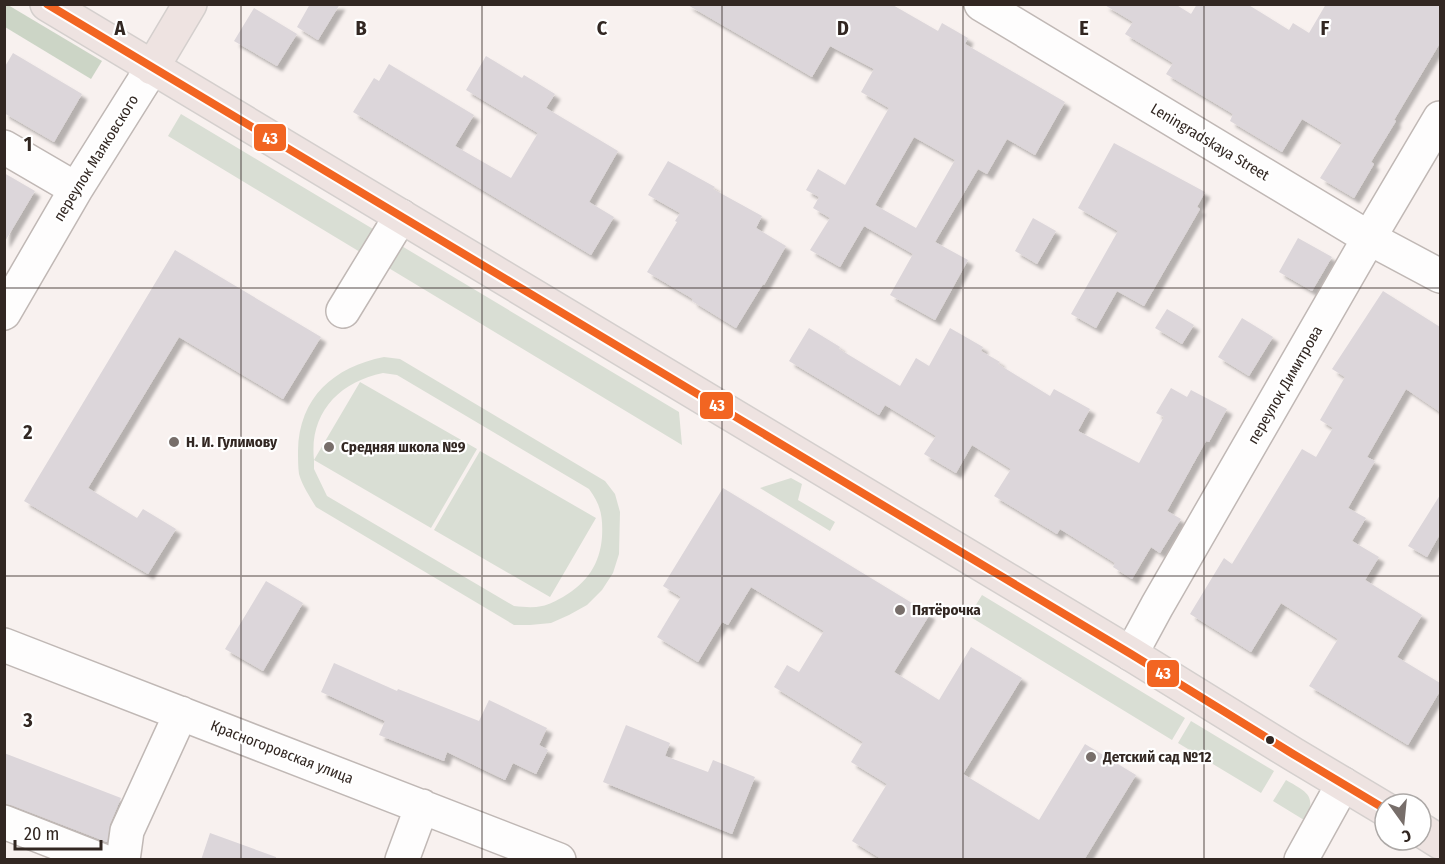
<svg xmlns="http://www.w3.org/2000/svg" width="1445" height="864" font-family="'Fira Sans Condensed',sans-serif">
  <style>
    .green { fill: #d9ded4; fill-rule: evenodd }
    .forest { fill: #ccd5c6 }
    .building { fill: #dcd6da; fill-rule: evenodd; filter: url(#shadow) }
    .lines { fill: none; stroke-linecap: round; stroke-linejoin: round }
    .minor-casing { stroke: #c0b8b5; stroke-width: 36 }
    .major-casing { stroke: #d4cfcd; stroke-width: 36 }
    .minor { stroke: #fefdfd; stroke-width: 33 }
    .major { stroke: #eee3e1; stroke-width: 33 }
    .bus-1-casing { stroke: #fff; stroke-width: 12 }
    .bus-1 { stroke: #f26522; stroke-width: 8 }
    .grid { fill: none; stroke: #322722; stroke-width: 1.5; stroke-opacity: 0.55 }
    .poi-dot { fill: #776e6a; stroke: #fff; stroke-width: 2 }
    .bus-dot { fill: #322722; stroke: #fff; stroke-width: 2 }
    .labels { text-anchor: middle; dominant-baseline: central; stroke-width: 4.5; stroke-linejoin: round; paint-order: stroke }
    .street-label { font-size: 15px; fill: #322722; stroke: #fff }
    .poi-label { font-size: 15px; font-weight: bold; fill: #322722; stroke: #fff; text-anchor: start }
    .grid-label { font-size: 20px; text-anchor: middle; font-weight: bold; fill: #322722; stroke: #fff; stroke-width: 4.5; stroke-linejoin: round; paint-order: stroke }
    .line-badge { stroke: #fff; stroke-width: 2 }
    .badge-label { font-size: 16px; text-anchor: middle; font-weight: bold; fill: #fff }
  </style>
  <defs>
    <filter id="shadow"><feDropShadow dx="5.5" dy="5.5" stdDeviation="1.5" flood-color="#0004"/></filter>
  </defs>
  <rect width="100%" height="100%" fill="#f8f1ef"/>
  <path class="green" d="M181 114 378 232 365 255 168 136Z
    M395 242 679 412 682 445 382 264Z
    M384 357 400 359 605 481 615 494 620 512 619 554 613 573 602 590 587 605 569 615 551 623 530 625H514L316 507C310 497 302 485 299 474 298 467 298 458 298 451 299 397 334 367 384 357ZM383 373 397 375 589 489C601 505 603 517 602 537 600 564 587 583 563 597 557 600 549 605 542 606 533 608 524 607 514 606L327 496 314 469V460L431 528 477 449 360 382 314 460C309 413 339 382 383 373Z
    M480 451 596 518 550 597 434 530Z
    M791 478 802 484 798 500 835 522 830 531 760 488Z
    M982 595 1185 718 1172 740 969 616Z
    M1191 721 1274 771 1261 793 1178 743Z
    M1286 780C1305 791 1319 796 1304 820L1273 801Z"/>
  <path class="forest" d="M5 4 8 5 102 61 91 79 5 27Z"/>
  <path class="building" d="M310 4H340L318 40 297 27Z
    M686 4H891L938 31 942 23 968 38 965 44 1065 102 1035 155 1007 139 987 174 978 169 935 242 968 260 935 320 890 295 913 254 864 226 840 267 810 250 830 218 813 208 819 197 806 190 818 169 845 185 889 108 861 92 874 69 830 46 812 77ZM914 137 955 160 916 228 875 205Z
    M1103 4H1175L1191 14 1197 4H1247L1289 30 1293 23 1309 33 1326 4H1440V43L1394 120 1396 121 1371 162 1374 164 1354 198 1320 178 1342 143 1302 119 1282 152 1230 121 1233 114 1166 74 1173 63 1125 34 1133 22Z
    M254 8 297 34 277 66 234 41Z
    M13 53 82 94 54 142 4 113V68Z
    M486 56 522 78 524 75 555 94 546 108 618 151 589 202 614 217 591 255 353 112 374 78 379 81 389 64 474 115 455 146 511 178 538 133 466 90Z
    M1114 143 1205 192 1197 207 1200 209 1144 306 1117 291 1096 328 1071 314 1118 231 1078 208Z
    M668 161 715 187 713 189 762 216 756 228 786 246 764 285 763 284 736 328 692 301 693 299 647 272 677 222 675 221 680 213 648 195Z
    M4 173 35 191 4 243Z
    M1033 218 1056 231 1037 264 1015 251Z
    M1298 238 1332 257 1312 291 1279 272Z
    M175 250 321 337 283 399 179 337 88 488 137 518 143 509 176 529 148 574 24 501Z
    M1383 291 1440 327V412L1406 389 1367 457 1375 461 1348 508 1366 518 1352 541 1379 557 1365 580 1422 615 1397 657 1440 683V691L1408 745 1309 686 1338 639 1281 603 1251 652 1190 614 1224 558 1232 564 1302 449 1316 457 1333 428 1320 420 1345 377 1332 369Z
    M1167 309 1194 325 1182 344 1155 328Z
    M1242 318 1273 337 1249 376 1218 357Z
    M809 328 840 347 839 349 900 386 916 358 929 366 950 328 983 347 981 351 1000 362 998 364 1050 396 1054 389 1090 409 1078 431 1139 463 1164 417 1156 413 1171 388 1187 397 1191 390 1227 409 1209 442 1206 441 1167 511 1181 519 1160 553 1151 547 1132 579 1113 567 1115 563 1060 529 1057 534 994 496 1011 469 972 445 956 473 924 454 936 436 885 405 879 415 789 361Z
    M723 488 930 614 894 672 939 700 971 647 1022 678 963 774 1039 820 1085 744 1136 775 1084 860H883L852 841 887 784 851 762 863 742 774 687 787 665 799 672 824 631 751 587 728 625 722 622 698 662 657 637 681 597 663 586Z
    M1440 495V534L1427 557 1408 546Z
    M266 581 303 603 263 671 225 649Z
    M334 663 397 691 398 689 479 721 489 700 547 728 539 745 548 750 536 774 513 763 505 780 447 752 444 761 379 735 385 721 321 692Z
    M626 725 670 743 665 756 708 772 713 760 755 777 732 834 603 782Z
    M4 753 121 798 110 824 107 842 11 805 4 804Z
    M210 833 276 857V860H201Z"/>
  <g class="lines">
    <defs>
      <path id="minor" d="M981 4 1369 238 1440 276
        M4 147 76 189
        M343 311 401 216
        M4 313 76 189 152 68
        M4 645 559 860
        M1131 654 1157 606 1369 238 1440 118
        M4 822 101 860
        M123 860 127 831 181 713
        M402 860 422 806
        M1301 860 1343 784"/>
      <path id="major" d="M47 4 1131 654 1293 754 1385 809
        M152 68 190 4
        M1421 830 1440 842"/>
    </defs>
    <use href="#minor" class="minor-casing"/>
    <use href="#major" class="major-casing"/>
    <use href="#minor" class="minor"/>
    <use href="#major" class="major"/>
    <defs>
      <path id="bus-1" d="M47 4 1131 654 1293 754 1385 809"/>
    </defs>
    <use href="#bus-1" class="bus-1-casing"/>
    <use href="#bus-1" class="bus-1"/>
  </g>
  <path class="grid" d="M241 4V860M482 4V860M722 4V860M963 4V860M1204 4V860M4 288H1440M4 576H1440"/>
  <g class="poi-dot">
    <circle cx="174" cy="442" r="6"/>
    <circle cx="329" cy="447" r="6"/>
    <circle cx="900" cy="610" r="6"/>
    <circle cx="1091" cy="757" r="6"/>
  </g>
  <circle class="bus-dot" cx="1270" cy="740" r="5"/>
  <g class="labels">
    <g class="street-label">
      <text transform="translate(1210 142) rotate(31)">Leningradskaya Street</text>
      <text transform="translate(96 158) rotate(-58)">переулок Маяковского</text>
      <text transform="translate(1285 385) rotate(-60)">переулок Димитрова</text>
      <text transform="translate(282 752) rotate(21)">Красногоровская улица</text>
    </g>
    <g class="poi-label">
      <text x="186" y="442">Н. И. Гулимову</text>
      <text x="341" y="447">Средняя школа №9</text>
      <text x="912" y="610">Пятёрочка</text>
      <text x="1103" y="757">Детский сад №12</text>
    </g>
  </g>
  <g class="grid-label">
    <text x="120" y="35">A</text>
    <text x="361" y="35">B</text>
    <text x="602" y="35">C</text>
    <text x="843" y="35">D</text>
    <text x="1084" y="35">E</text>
    <text x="1325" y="35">F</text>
    <text x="28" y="151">1</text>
    <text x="28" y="439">2</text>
    <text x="28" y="727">3</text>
  </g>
  <g class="line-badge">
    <rect x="253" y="123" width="34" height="29" rx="6" fill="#f26522"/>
    <rect x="699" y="391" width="35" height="29" rx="6" fill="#f26522"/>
    <rect x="1146" y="659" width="34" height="29" rx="6" fill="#f26522"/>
  </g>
  <g class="badge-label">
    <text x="270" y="144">43</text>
    <text x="717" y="411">43</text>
    <text x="1163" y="679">43</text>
  </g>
  <rect width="1445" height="864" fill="none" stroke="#322722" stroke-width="12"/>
  <g transform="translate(1403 822) rotate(165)"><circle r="28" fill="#ffffff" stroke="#ada9a7" stroke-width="1.5"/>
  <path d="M0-4.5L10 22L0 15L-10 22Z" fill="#776e6a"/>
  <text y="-9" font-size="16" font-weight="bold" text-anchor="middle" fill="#322722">С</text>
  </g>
  <path d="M15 840v9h86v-9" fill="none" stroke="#322722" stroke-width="3"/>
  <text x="24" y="840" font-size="18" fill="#322722" stroke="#ffffff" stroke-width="4.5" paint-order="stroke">20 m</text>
</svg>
